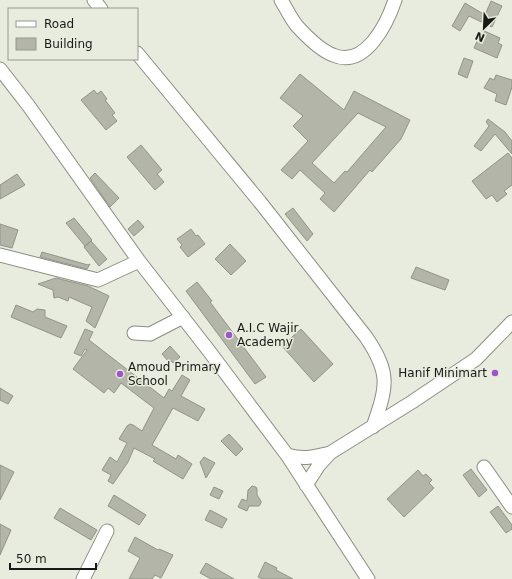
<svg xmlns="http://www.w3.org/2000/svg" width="512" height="579" font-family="'DejaVu Sans',sans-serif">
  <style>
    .building { fill: #b2b5a8; stroke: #919487; fill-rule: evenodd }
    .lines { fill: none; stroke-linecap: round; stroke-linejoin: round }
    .minor-casing { stroke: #8b8e82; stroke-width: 15 }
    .minor { stroke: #fff; stroke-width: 13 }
    .poi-dot { fill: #9e55c8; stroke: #e8ecde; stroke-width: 1.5 }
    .labels { text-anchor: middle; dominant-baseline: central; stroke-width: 3; stroke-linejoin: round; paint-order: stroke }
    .poi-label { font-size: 12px; fill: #181a15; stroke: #e8ecde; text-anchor: start }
  </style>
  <rect width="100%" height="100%" fill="#e8ecde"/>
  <path class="building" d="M491 1 502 6 492 27 469 16 460 31 452 26 465 3 485 15Z
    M482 30 500 38 498 43 502 45 497 58 474 48Z
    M464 58 473 61 467 78 458 74Z
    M300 74 344 110 354 91 410 120 401 139 372 172 370 170 334 212 320 199 325 193 300 170 292 179 281 170 308 141 293 126 303 116 280 98ZM358 113 386 127 347 172 345 171 334 183 312 163Z
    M496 75 512 80V87L506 105 495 101 497 94 484 88 490 78 494 80Z
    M94 90 97 94 101 91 107 99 105 100 115 113 112 115 117 121 106 130 81 100Z
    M488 119 505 132 512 141V154L495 134 481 151 474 146 489 126 486 122Z
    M141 145 162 170 157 174 164 182 155 190 127 157Z
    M508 153 512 158V185L504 191 507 194 497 202 492 195 486 199 472 181Z
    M95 173 119 198 110 207 90 178Z
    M17 174 25 185 0 199V185Z
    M293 208 313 234 307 241 285 214Z
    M74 218 92 240 85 246 66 223Z
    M138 220 144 227 134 236 128 229Z
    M0 224 18 230 12 248 0 245Z
    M191 229 196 236 198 235 205 244 188 257 180 247 182 245 177 239Z
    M91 241 107 259 99 266 84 247Z
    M230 244 246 261 231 275 215 259Z
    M42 252 88 265 90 264 87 269 40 257Z
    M416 267 449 280 445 290 411 278Z
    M56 278 88 286 109 296 95 328 86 321 92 307 69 297 68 301 58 297 54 298 53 290 38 284Z
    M197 282 212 301 210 302 266 377 255 384 186 291Z
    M16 305 33 312 37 309 45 310V317L67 326 61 338 11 317Z
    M85 329 93 332 89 340 164 398 169 389 172 391 182 375 190 380 181 396 205 409 198 421 173 408 152 445 176 459 178 455 192 464 183 479 153 461 155 459 134 448 128 462 113 484 108 481 111 475 102 470 110 457 117 462 127 443 119 439 127 426 130 424 133 425 142 431 154 408 121 383 114 393 108 388 104 393 73 369 87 350 85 349 81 356 74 353Z
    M301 329 333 364 314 382 282 346Z
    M170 346 180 357 173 363 171 361 169 362 162 354Z
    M0 388 13 396 8 404 0 400Z
    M229 434 243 449 236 456 221 441Z
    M204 457 215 463 206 478 200 462Z
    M0 465 14 472 0 500Z
    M471 469 487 490 479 497 463 475Z
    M418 470 423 476 426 474 432 480 429 483 434 488 404 517 387 499Z
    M252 486 256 487 257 489V495L261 501V503L259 506H249L247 511 238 507 242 499 247 501 248 490Z
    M214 487 223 491 219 499 210 495Z
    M114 495 146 515 139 525 108 506Z
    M498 506 512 525V529L506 533 490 512Z
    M60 508 97 530 91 540 54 518Z
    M210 510 227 519 222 528 205 520Z
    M0 524 11 530 0 555Z
    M135 537 158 550 159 549 173 555 161 578 155 575 152 579H129L140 558 128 551Z
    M265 562 277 568 276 570 293 579H263L258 577Z
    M206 563 234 579H211L200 573Z"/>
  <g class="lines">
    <defs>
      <path id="minor" d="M94 0 101 9
        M281 0C286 8 291 19 297 26 307 37 320 50 333 55 365 69 387 24 395 0
        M137 53 260 202 366 337C391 374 387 386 373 427
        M0 69 28 105 139 261 209 351 287 455 368 579
        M0 255 98 280 139 261
        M134 333 150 334 183 317
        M287 455C304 460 313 457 330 453
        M484 467 512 507
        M306 485 319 465 330 453 412 402 476 359 512 322
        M83 579 107 531"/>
    </defs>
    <use href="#minor" class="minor-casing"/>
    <use href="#minor" class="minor"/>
  </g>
  <g class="poi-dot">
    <circle cx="229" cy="335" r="4"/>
    <circle cx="495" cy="373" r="4"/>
    <circle cx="120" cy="374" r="4"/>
  </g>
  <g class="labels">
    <g class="poi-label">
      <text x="237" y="328">A.I.C Wajir<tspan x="237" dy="14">Academy</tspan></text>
      <text x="128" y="367">Amoud Primary<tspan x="128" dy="14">School</tspan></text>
      <text x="487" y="373" text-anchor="end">Hanif Minimart</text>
    </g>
  </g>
  <rect x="8" y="8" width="130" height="52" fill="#e8ecde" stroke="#95988e"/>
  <rect x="16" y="21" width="20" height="6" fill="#ffffff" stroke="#95988e"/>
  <text x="44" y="28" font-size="12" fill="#181a15">Road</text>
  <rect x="16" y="38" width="20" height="12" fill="#b2b5a8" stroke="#95988e"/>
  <text x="44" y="48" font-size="12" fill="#181a15">Building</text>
  <g transform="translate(484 28) rotate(204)" stroke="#e8ecde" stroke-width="3" paint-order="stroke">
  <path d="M0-3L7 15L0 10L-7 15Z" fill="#181a15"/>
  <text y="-6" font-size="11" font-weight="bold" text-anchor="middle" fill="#181a15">N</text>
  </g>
  <path d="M10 563v6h86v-6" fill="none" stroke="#181a15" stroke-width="2"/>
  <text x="16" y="563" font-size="12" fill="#181a15" stroke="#e8ecde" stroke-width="3" paint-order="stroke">50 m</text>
</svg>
